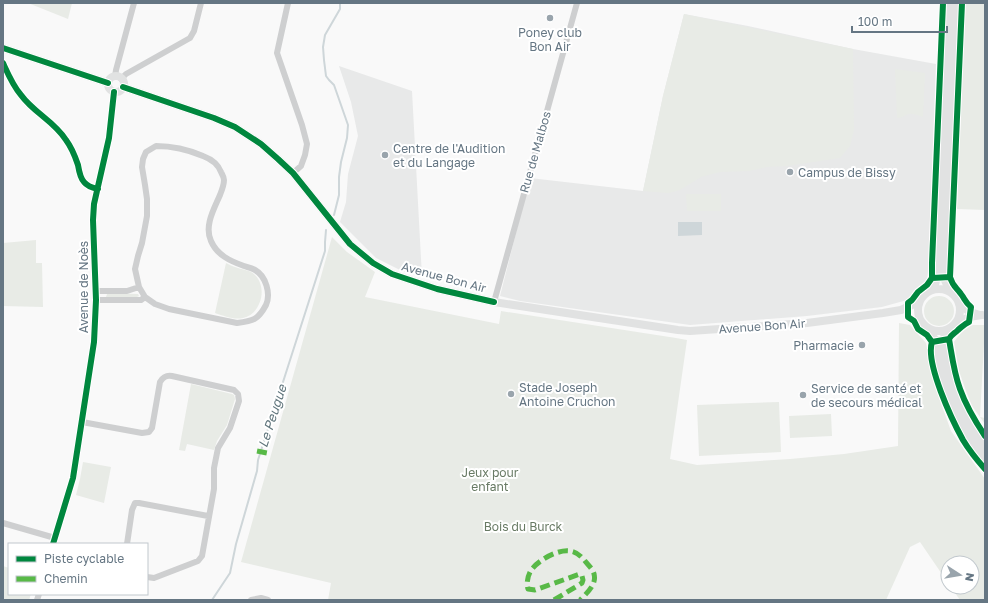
<svg xmlns="http://www.w3.org/2000/svg" width="988" height="603" font-family="'Golos Text',sans-serif">
  <style>
    .built { fill: #e8e9e9 }
    .green { fill: #e8ebe6 }
    .water { fill: #ced6d9 }
    .lines { fill: none; stroke-linecap: round; stroke-linejoin: round }
    .stream { stroke: #ced6d9; stroke-width: 2 }
    .minor { stroke: #cecfd0; stroke-width: 6 }
    .major { stroke: #e1e2e2; stroke-width: 8 }
    .quiet { stroke: #58b947; stroke-width: 5; stroke-dasharray: 10 5; stroke-linecap: butt }
    .cycleway-casing { stroke: #fff; stroke-width: 8 }
    .cycleway { stroke: #00873e; stroke-width: 6 }
    .poi-dot { fill: #99a4ac; stroke: #fff; stroke-width: 1.5 }
    .labels { text-anchor: middle; dominant-baseline: central; stroke-width: 4; stroke-linejoin: round; paint-order: stroke }
    .poi-label { font-size: 12px; fill: #657683; stroke: #fff; text-anchor: start }
    .street-label { font-size: 12px; fill: #657683; stroke: #fff }
    .park-label { font-size: 12px; fill: #687a64; stroke: #fff }
    .water-label { font-size: 13px; font-style: italic; fill: #60757c; stroke: #fff }
  </style>
  <rect width="100%" height="100%" fill="#f9f9f9"/>
  <path class="built" d="M684 14 748 26 853 49 936 64 928 272 927 279 924 284 910 298 907 300 882 307 807 316 690 325 520 301 500 296 530 178 643 191 663 96Z
    M339 66 412 91 422 277 400 270 376 258 340 222 346 202 348 174 358 136 351 102Z"/>
  <path class="green" d="M28 3H72L68 19Z
    M965 3H985V210L957 209Z
    M684 14 853 49 854 130 850 146 840 158 787 166 767 167 749 171 720 172 701 177 680 190 669 193 643 191 663 96Z
    M895 69 925 73 923 117C919 116 914 113 909 114 904 115 903 118 897 118Z
    M686 194H721V211H687Z
    M332 237 347 252 375 272 365 297 499 324 501 311 676 338 687 340 670 459 697 465 790 459 844 454 898 446 899 323 910 325 926 343 934 384 951 431 985 479V600H960L951 587H972V563H948V583L920 542 910 547 886 600H328L331 583 241 562Z
    M36 240V263H42L43 307 3 306V243Z
    M226 263C230 265 234 267 238 268 244 270 250 270 255 275 268 288 261 314 243 318 234 320 224 316 215 313Z
    M108 293 138 294 139 296 137 297H106L107 294Z
    M924 311a15 15 0 1 1 30 0a15 15 0 1 1-30 0Z
    M973 325H985L980 417 985 418V424L972 406 966 391 959 371 954 342C959 335 965 328 973 325Z
    M191 384 232 394 234 395 235 399 227 425 217 441 214 450 187 444 185 451 179 450Z
    M779 402 781 452 699 456 697 405Z
    M831 414 832 436 790 438 789 416Z
    M83 462 111 467 104 503 76 495 80 479Z
    M3 566 9 568V594H31L29 600H3Z"/>
  <path class="water" d="M678 222H702V235L678 236Z"/>
  <g class="lines">
    <path class="stream" d="M334 215 339 195V177L341 162 347 138 348 125 334 85 329 80 326 76 324 60 323 47 325 35 340 9V3
      M212 600 230 573 236 544 257 471 258 460 325 251V242L326 230"/>
    <path class="minor" d="M288 3 277 53 302 125 307 144 305 155 301 166 293 173
      M3 63C8 74 13 86 21 95 34 113 54 121 66 140 72 148 75 156 78 165 79 171 80 178 84 182 87 186 93 188 98 189
      M115 77 116 70 134 3
      M121 79 126 74 190 38 194 31 201 3
      M156 146C172 146 189 150 203 156 211 159 218 164 221 172 222 174 224 177 224 180 224 185 222 190 220 195 214 209 204 226 211 241 217 255 230 261 244 266 247 267 252 268 255 270 266 276 271 294 266 305 258 320 253 321 237 323L169 309 155 304 145 297 139 287 135 269 138 256 142 243 147 216V199L145 185 142 167 143 159 146 152Z
      M95 291H127L139 287
      M96 300H141L145 297
      M494 302 577 3
      M82 422 142 433 149 432 152 428 160 382C163 377 166 375 172 376L234 390 238 394 239 401 230 428 218 448 214 468V489L202 556 198 561 154 578 147 577
      M3 523 55 538
      M53 544 73 478 94 342 96 300 93 220 94 204 109 138 114 92
      M127 544 132 510 135 503H139L208 516
      M37 600 39 594
      M251 600 261 598 268 600"/>
    <path class="major" d="M3 48 108 83
      M108 84a8 8 0 1 1 16 0a8 8 0 1 1-16 0Z
      M123 87 214 118 235 127 261 144 278 159 293 173 350 244 373 263 392 274 437 289 494 302 678 330 690 331 807 323 883 313 901 310 914 304 920 300
      M918 310a21 21 0 1 1 42 0a21 21 0 1 1-42 0Z
      M934 289 937 276 949 3
      M950 292 944 278 955 3
      M960 305 970 312 980 315
      M956 324 969 317 982 315
      M924 326 935 339 938 357 944 380 952 403 970 440 985 460
      M946 330C945 333 944 336 944 339 943 347 945 356 947 364 954 395 966 423 985 448"/>
    <path class="quiet" d="M257 451 267 453
      M554 600 582 583 583 580 582 576 580 574 535 590 528 589C526 583 528 574 532 569 539 560 558 549 570 551 577 552 581 556 585 561 588 565 593 569 594 574 597 584 587 593 580 600"/>
    <defs>
      <path id="cycleway" d="M3 48 108 83
        M3 63C8 74 13 86 21 95 34 113 54 121 66 140 72 148 75 156 78 165 79 171 80 178 84 182 87 186 93 188 98 189
        M123 87 214 118 235 127 261 144 278 159 293 173 350 244 373 263 392 274 437 289 494 302
        M950 277 962 3
        M950 277C953 287 956 287 961 294 965 299 965 302 971 307L969 322C964 324 962 327 958 330 954 334 952 334 949 339L932 342 927 335 918 329 914 321 908 317V303L912 300 918 292 927 285 932 278Z
        M932 278V263L943 3
        M949 339C952 356 954 373 960 389 966 406 975 421 985 436
        M932 342C925 363 952 420 963 440 969 450 977 460 985 469
        M53 544 73 478 94 342 96 300 93 220 94 204 109 138 114 92"/>
    </defs>
    <use href="#cycleway" class="cycleway-casing"/>
    <use href="#cycleway" class="cycleway"/>
  </g>
  <g class="poi-dot">
    <circle cx="550" cy="18" r="4"/>
    <circle cx="385" cy="155" r="4"/>
    <circle cx="790" cy="172" r="4"/>
    <circle cx="862" cy="345" r="4"/>
    <circle cx="511" cy="394" r="4"/>
    <circle cx="803" cy="395" r="4"/>
  </g>
  <g class="labels">
    <g class="poi-label">
      <text x="550" y="32" text-anchor="middle">Poney club<tspan x="550" dy="14">Bon Air</tspan></text>
      <text x="393" y="148">Centre de l'Audition<tspan x="393" dy="14">et du Langage</tspan></text>
      <text x="798" y="172">Campus de Bissy</text>
      <text x="854" y="345" text-anchor="end">Pharmacie</text>
      <text x="519" y="387">Stade Joseph<tspan x="519" dy="14">Antoine Cruchon</tspan></text>
      <text x="811" y="388">Service de santé et<tspan x="811" dy="14">de secours médical</tspan></text>
    </g>
    <g class="street-label">
      <text transform="translate(535 152) rotate(-74)">Rue de Malbos</text>
      <text transform="translate(444 277) rotate(15)">Avenue Bon Air</text>
      <text transform="translate(83 287) rotate(-90)">Avenue de Noès</text>
      <text transform="translate(762 326) rotate(-4)">Avenue Bon Air</text>
    </g>
    <g class="park-label">
      <text x="490" y="472">Jeux pour<tspan x="490" dy="14">enfant</tspan></text>
      <text x="523" y="526">Bois du Burck</text>
    </g>
    <g class="water-label">
      <text transform="translate(272 416) rotate(-72)">Le Peugue</text>
    </g>
  </g>
  <rect width="988" height="603" fill="none" stroke="#657683" stroke-width="8"/>
  <rect x="8" y="543" width="140" height="52" fill="#ffffff" stroke="#c1c8cd"/>
  <rect x="16" y="556" width="20" height="6" fill="#00873e" stroke="#c1c8cd"/>
  <text x="44" y="563" font-size="12" fill="#657683">Piste cyclable</text>
  <rect x="16" y="576" width="20" height="6" fill="#58b947" stroke="#c1c8cd"/>
  <text x="44" y="583" font-size="12" fill="#657683">Chemin</text>
  <g transform="translate(960 575) rotate(102)"><circle r="19" fill="#ffffff" stroke="#c1c8cd"/>
  <path d="M0-3L7 15L0 10L-7 15Z" fill="#99a4ac"/>
  <text y="-6" font-size="11" font-weight="bold" text-anchor="middle" fill="#657683">N</text>
  </g>
  <path d="M852 26v6h95v-6" fill="none" stroke="#657683" stroke-width="2"/>
  <text x="858" y="26" font-size="12" fill="#657683" stroke="#ffffff" stroke-width="3" paint-order="stroke">100 m</text>
</svg>
